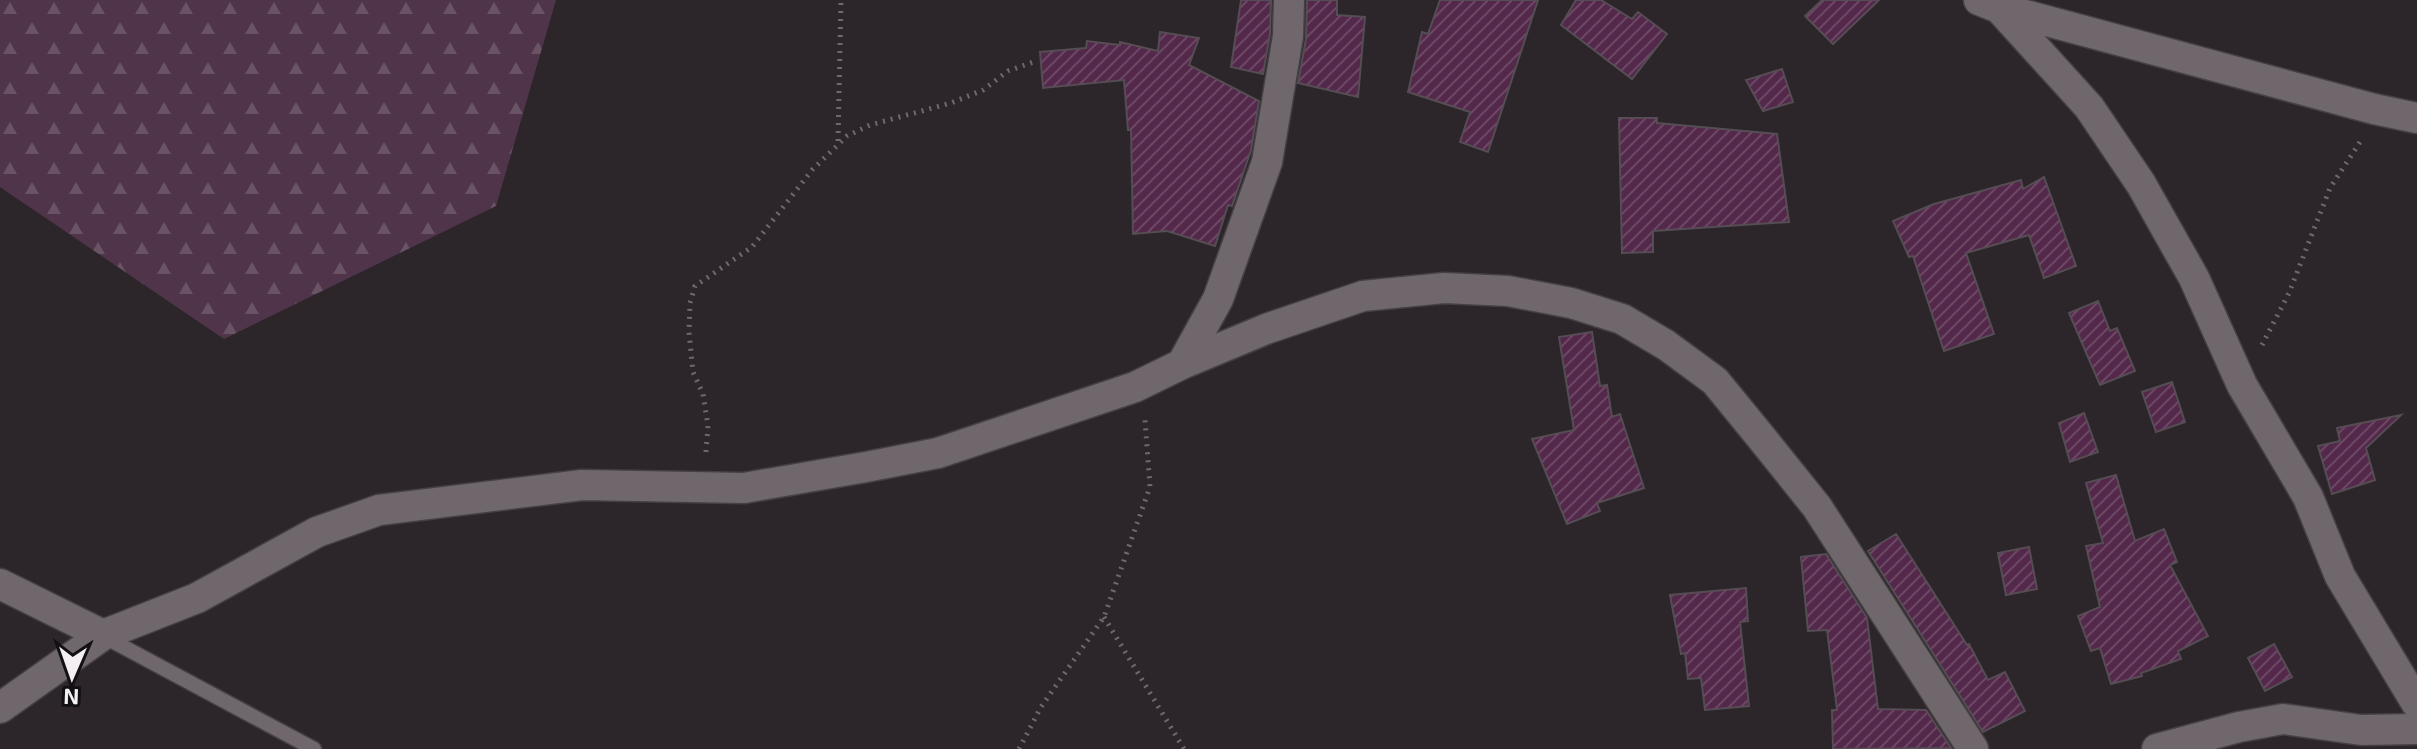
<svg xmlns="http://www.w3.org/2000/svg" width="2417" height="749" font-family="'Exo 2',sans-serif">
  <style>
    .forest { fill: url(#forest-firs) }
    .building { fill: url(#building-hatch); stroke: #554d53; stroke-width: 2 }
    .lines { fill: none; stroke-linecap: round; stroke-linejoin: round }
    .lane-casing { stroke: #454044; stroke-width: 17 }
    .street-casing { stroke: #454044; stroke-width: 33 }
    .path { stroke: #6f686d; stroke-width: 5; stroke-dasharray: 2 6; stroke-linecap: butt }
    .lane { stroke: #6f676c; stroke-width: 14 }
    .street { stroke: #6f676c; stroke-width: 30 }
  </style>
  <defs>
    <pattern id="forest-firs" width="22" height="20" patternUnits="userSpaceOnUse" patternTransform="scale(2)"><rect width="22" height="20" fill="#50354a"/><path d="M5 1l3.5 6h-7zM16 11l3.5 6h-7z" fill="#6a5365"/></pattern>
    <pattern id="building-hatch" width="6" height="6" patternUnits="userSpaceOnUse" patternTransform="scale(2)"><rect width="6" height="6" fill="#53284a"/><path d="M-1 1l2-2M0 6l6-6M5 7l2-2" fill="none" stroke="#6c4865"/></pattern>
  </defs>
  <rect width="100%" height="100%" fill="#2c252a"/>
  <path class="forest" d="M0 0H556L496 206 224 339 0 187Z"/>
  <path class="building" d="M1241 0H1271L1270 34 1263 74 1231 67Z
    M1307 0H1337V15L1365 17 1358 97 1298 83 1306 39Z
    M1440 0H1538L1488 152 1460 142 1470 112 1408 92 1422 32 1428 34Z
    M1576 0H1601L1632 19 1638 12 1667 34 1632 79 1561 25Z
    M1822 0H1879L1833 44 1805 16Z
    M1160 32 1199 38 1189 65 1259 101 1251 150 1232 206 1228 205 1215 246 1167 231 1133 234 1131 130H1128L1124 80 1043 88 1040 52 1086 48 1087 41 1120 45V42L1158 51Z
    M1782 69 1793 102 1763 111 1746 80Z
    M1619 118H1657V123L1777 134 1789 222 1653 231V252L1622 253Z
    M2044 177 2076 266 2044 278 2029 235 1966 253 1994 334 1944 351 1913 256 1909 257 1893 221 1934 204 2021 180 2023 189Z
    M2098 301 2110 331 2117 328 2135 371 2100 385 2069 313Z
    M1592 332 1600 386 1607 385 1612 417 1620 414 1644 488 1597 503 1600 511 1567 524 1532 439 1574 430 1559 337Z
    M2172 382 2185 422 2156 432 2142 392Z
    M2084 413 2098 452 2070 462 2059 423Z
    M2401 415 2366 448 2375 480 2332 494 2318 446 2340 441 2337 428Z
    M2116 475 2135 541 2164 529 2177 562 2170 565 2208 636 2178 651 2181 659 2141 673 2142 676 2111 684 2100 648 2091 651 2078 616 2100 607 2086 546 2103 543 2086 483Z
    M1896 534 1967 645 1969 644 1988 680 2005 672 2025 711 1983 732 1868 551Z
    M2029 547 2037 589 2006 595 1998 553Z
    M1826 554 1867 618 1878 709 1926 710 1951 748 1833 749 1832 710H1837L1827 630 1808 631 1801 557Z
    M1746 588 1748 621 1740 622 1749 706 1705 710 1701 678 1688 679 1685 653 1681 654 1670 595Z
    M2274 644 2292 677 2265 691 2248 658Z"/>
  <g class="lines">
    <defs>
      <path id="lane" d="M103 636 314 749"/>
      <path id="street" d="M1979 0 1999 8 2374 109 2417 118
        M1999 8 2089 107 2141 184 2194 278 2242 385 2308 497 2340 576 2417 704
        M1182 364 1266 329 1363 296 1444 288 1508 291 1571 303 1622 319 1666 345 1715 381 1760 436 1817 507 1973 749
        M0 584 103 635
        M0 708 103 635 197 598 317 532 379 510 582 485 744 488 866 467 938 453 1135 387 1182 364 1218 299 1267 162 1288 36 1289 0
        M2157 749 2239 727 2283 719 2361 730 2417 729"/>
    </defs>
    <use href="#lane" class="lane-casing"/>
    <use href="#street" class="street-casing"/>
    <path class="path" d="M838 141 841 0
      M2262 345 2289 293 2330 188 2362 139
      M706 452 708 426 703 394 693 372 689 332 690 303 695 286 752 247 812 170 847 136 870 125 951 103 983 90 1008 71 1036 61
      M1104 617 1184 749
      M1019 749 1041 707 1104 617 1150 487 1145 420"/>
    <use href="#lane" class="lane"/>
    <use href="#street" class="street"/>
  </g>
  <g transform="translate(72 677) rotate(182)" stroke="#121012" stroke-width="6" paint-order="stroke">
  <path d="M0-6L14 30L0 20L-14 30Z" fill="#f4eff2"/>
  <text y="-12" font-size="22" font-weight="bold" text-anchor="middle" fill="#f4eff2">N</text>
  </g>
</svg>
